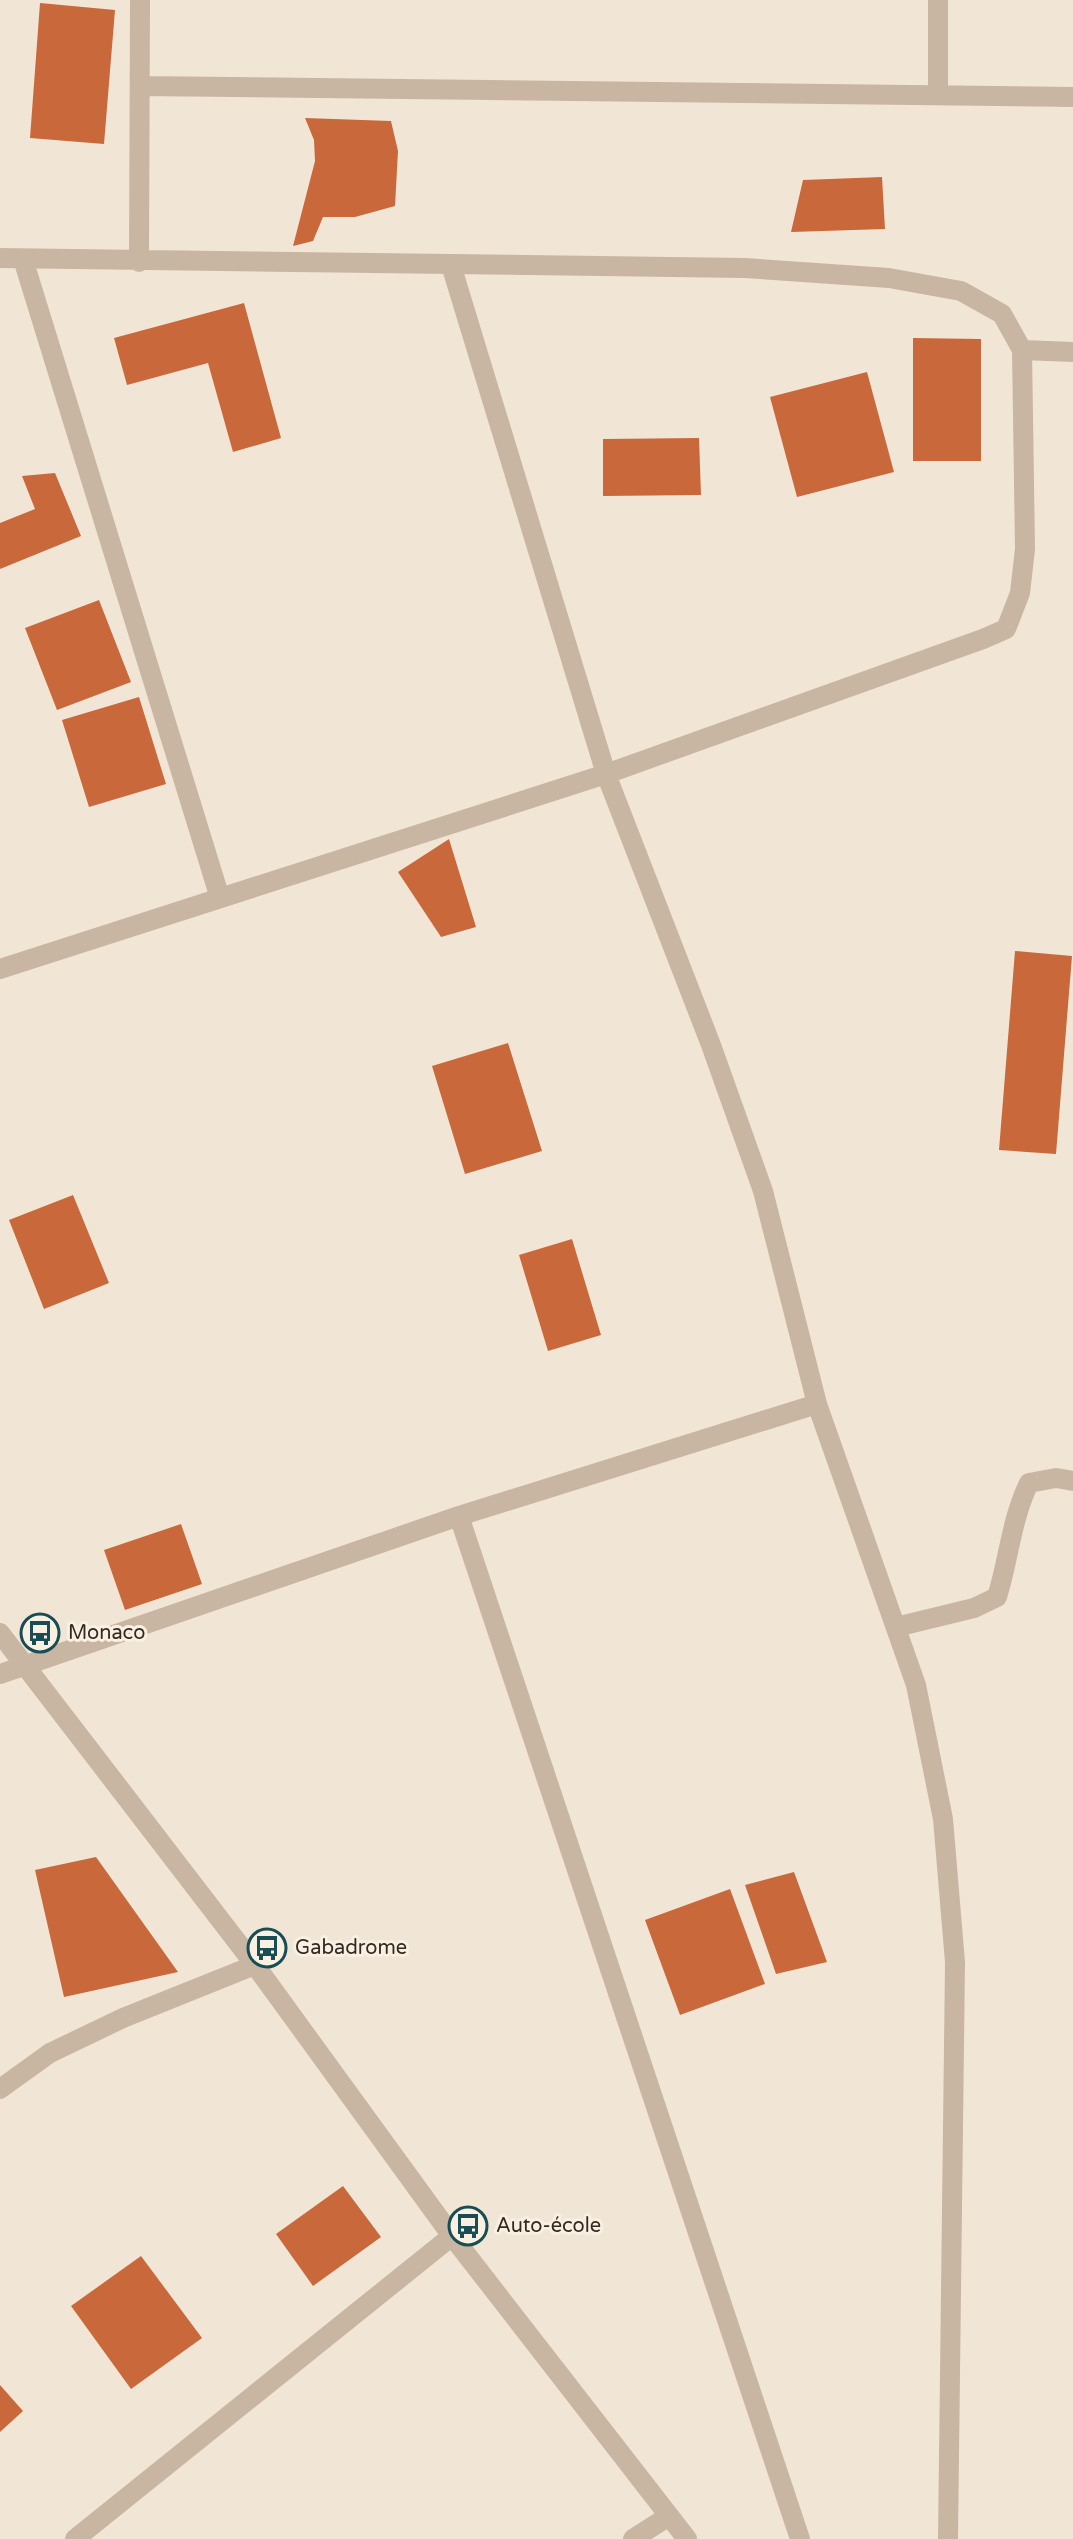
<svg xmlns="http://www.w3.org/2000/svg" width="1073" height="2539" font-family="'Varela Round',sans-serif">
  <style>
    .building { fill: #c9683b }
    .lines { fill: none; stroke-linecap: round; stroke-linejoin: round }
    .minor { stroke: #c9b6a2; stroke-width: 20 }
    .labels { text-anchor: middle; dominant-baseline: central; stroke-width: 6; stroke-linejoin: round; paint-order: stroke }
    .poi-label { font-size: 20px; fill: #332a24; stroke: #f9f0e1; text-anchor: start }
  </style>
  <rect width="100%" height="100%" fill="#f1e6d5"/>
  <path class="building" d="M40 3 115 10 104 144 30 138Z
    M305 118 391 121 398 151 395 206 355 217H323L313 241 293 246 315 161 314 140Z
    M882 177 885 229 791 232 803 180Z
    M244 303 281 438 233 452 208 363 127 385 114 338Z
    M913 338 981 339V461H913Z
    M867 372 894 472 797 497 770 397Z
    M699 438 701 495 603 496V439Z
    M55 473 81 536 0 569V523L35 509 22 476Z
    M99 600 131 682 57 710 25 628Z
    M139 697 166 784 89 807 62 720Z
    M449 839 476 927 441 937 398 872Z
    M1015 951 1072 956 1056 1154 999 1150Z
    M508 1043 542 1151 465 1174 432 1066Z
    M73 1195 109 1283 44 1309 9 1220Z
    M572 1239 601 1335 548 1351 519 1255Z
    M181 1524 202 1584 125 1610 104 1550Z
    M96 1857 178 1972 64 1997 35 1870Z
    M794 1872 827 1962 776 1974 745 1885Z
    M730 1889 765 1984 680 2015 645 1920Z
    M343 2186 381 2237 313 2286 276 2234Z
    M141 2256 202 2338 131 2389 71 2306Z
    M0 2385 23 2411 0 2432Z"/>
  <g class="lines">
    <path class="minor" d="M938 0V94
      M140 86 1073 97
      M0 258 745 268 889 278 961 291 1002 314 1022 350 1025 549 1020 593 1006 629 983 639 606 774 0 969
      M23 259 220 898
      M139 262 140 0
      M451 265 606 774 711 1045 763 1191 817 1404 916 1685 943 1819 955 1962 948 2539
      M1022 350 1073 352
      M459 1516 800 2539
      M896 1627 974 1608 997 1597C1009 1559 1011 1520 1029 1483L1056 1478 1073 1481
      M0 1633 255 1965 452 2236 687 2539
      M0 1674 459 1516 817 1404
      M0 2089 50 2053 123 2018 255 1965
      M75 2539 452 2236
      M633 2539 669 2516"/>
  </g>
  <defs>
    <symbol id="bus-ring" viewBox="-11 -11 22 22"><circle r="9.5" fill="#f9f0e1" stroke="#194d55" stroke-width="1.5"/><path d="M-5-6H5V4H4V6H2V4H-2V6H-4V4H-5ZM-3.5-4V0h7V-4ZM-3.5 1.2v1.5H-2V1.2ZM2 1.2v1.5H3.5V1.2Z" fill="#194d55"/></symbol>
  </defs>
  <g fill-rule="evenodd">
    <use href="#bus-ring" x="18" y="1611" width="44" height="44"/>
    <use href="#bus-ring" x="245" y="1926" width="44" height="44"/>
    <use href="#bus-ring" x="446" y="2204" width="44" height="44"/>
  </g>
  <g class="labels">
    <g class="poi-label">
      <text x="68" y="1633">Monaco</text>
      <text x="295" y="1948">Gabadrome</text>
      <text x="496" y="2226">Auto-école</text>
    </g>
  </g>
</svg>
